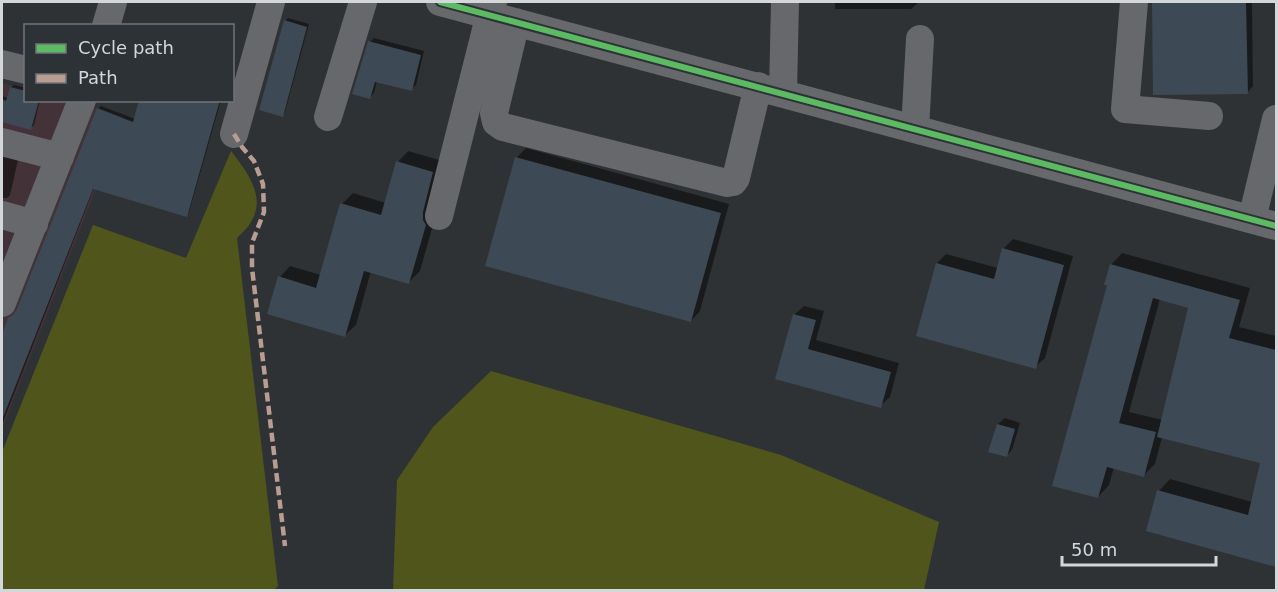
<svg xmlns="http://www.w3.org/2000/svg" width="1278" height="592" font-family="'DejaVu Sans',sans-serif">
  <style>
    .industrial { fill: #433339 }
    .green { fill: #50551b }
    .shadow { fill: #0007; fill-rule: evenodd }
    .building { fill: #3d4954 }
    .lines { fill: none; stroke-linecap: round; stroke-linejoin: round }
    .minor { stroke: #66686b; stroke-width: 28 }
    .quiet { stroke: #b99d93; stroke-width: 4.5; stroke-dasharray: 9 4.5; stroke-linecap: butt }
    .cycleway-casing { stroke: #2d3237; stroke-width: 10 }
    .cycleway { stroke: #5cba63; stroke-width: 6 }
  </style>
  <rect width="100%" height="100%" fill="#2f3235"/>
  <path class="industrial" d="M2 83 25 89 26 100 72 101 124 116 2 429Z"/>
  <path class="green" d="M231 151C246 170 266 196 252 220 249 227 242 233 237 238L278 586 274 590H2V452L93 225 186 258Z
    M491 371 781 455 939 522 924 590H393L397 480 433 427Z"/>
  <path class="shadow" d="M835 2H919L911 9H835Z
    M1153 2H1252L1253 86 1247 93H1155Z
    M288 18 309 24 285 112 282 115 285 21Z
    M374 38 424 51 416 85 411 89 377 81 374 93 370 97V42Z
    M14 85 26 88V100H40L34 125 31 128 2 120V96L9 98 11 87Z
    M141 100H221L189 212 186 215 94 188 2 425V338L9 319 16 314 98 109 101 106 135 119Z
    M526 148 729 204 700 311 691 321 516 158Z
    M408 151 443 161 436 214 420 271 409 282 371 271 356 325 345 335 280 277 290 266 321 275 342 204 353 193 386 203 398 162Z
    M2 156 18 160 10 195 7 198H2Z
    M1013 239 1073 256 1045 358 1035 367 937 263 946 254 998 268 1004 248Z
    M1122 253 1250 288 1239 327 1276 336V565L1148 530 1159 491 1170 479 1252 502 1262 462 1162 437 1155 464 1144 475 1114 467 1109 485 1098 497 1109 284 1111 265ZM1160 299 1190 307 1163 420 1129 412Z
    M804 306 824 311 816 340 899 363 890 397 880 406 777 378 794 315Z
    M1005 418 1020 423 1012 450 1006 456 998 424Z"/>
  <path class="building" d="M1152 2H1246L1248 94 1153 95Z
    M284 20 307 27 283 117 259 110Z
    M368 41 421 55 412 91 375 82 370 99 352 94Z
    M10 87 26 91V100H39L31 130 2 122V99L6 101Z
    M139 100H220L187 217 93 189 2 420V334L8 318 13 315 17 309 97 108 133 122Z
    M515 157 721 213 691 322 485 266Z
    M396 161 433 172 423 212V220L426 225 409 284 364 271 345 337 267 314 278 276 316 288 340 203 381 215Z
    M1002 248 1064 265 1036 369 916 336 936 263 994 279Z
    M1110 264 1240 300 1229 338 1276 350V567L1146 531 1157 490 1248 515 1260 463 1157 437 1188 308 1153 298 1119 423 1156 432 1144 477 1107 467 1098 498 1052 486 1107 285H1104Z
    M793 314 816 320 808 349 891 372 881 408 775 379Z
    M997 424 1015 429 1007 457 988 452Z"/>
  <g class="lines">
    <path class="minor" d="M440 2 1276 226
      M1134 2 1125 109 1209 116
      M516 22 494 113 496 122 503 127 727 183 733 182 736 178 758 86
      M106 26 113 2
      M2 64 26 70
      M783 93 785 2
      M328 117 363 2
      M915 129 920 39
      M234 134 271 2
      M2 142 60 157
      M2 215 34 224
      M439 216 493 2
      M1252 219 1276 119
      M2 303 82 100"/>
    <path class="quiet" d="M234 134 242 147 254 161 263 184 264 212 252 243V268L285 546"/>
    <defs>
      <path id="cycleway" d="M440 2 1276 226"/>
    </defs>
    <use href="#cycleway" class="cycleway-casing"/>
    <use href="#cycleway" class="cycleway"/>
  </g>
  <rect width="1278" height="592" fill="none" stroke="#d4d7da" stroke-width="6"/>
  <rect x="24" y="24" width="210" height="78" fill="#2d3237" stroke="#707478" stroke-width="1.5"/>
  <rect x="36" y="44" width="30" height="9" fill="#5cba63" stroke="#707478" stroke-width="1.5"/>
  <text x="78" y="54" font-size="18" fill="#d4d7da">Cycle path</text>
  <rect x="36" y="74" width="30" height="9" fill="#b99d93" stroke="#707478" stroke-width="1.5"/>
  <text x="78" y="84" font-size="18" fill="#d4d7da">Path</text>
  <path d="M1062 556v9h154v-9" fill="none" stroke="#d4d7da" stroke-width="3"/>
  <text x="1071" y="556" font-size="18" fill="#d4d7da" stroke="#2d3237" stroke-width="4.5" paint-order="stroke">50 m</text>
</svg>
